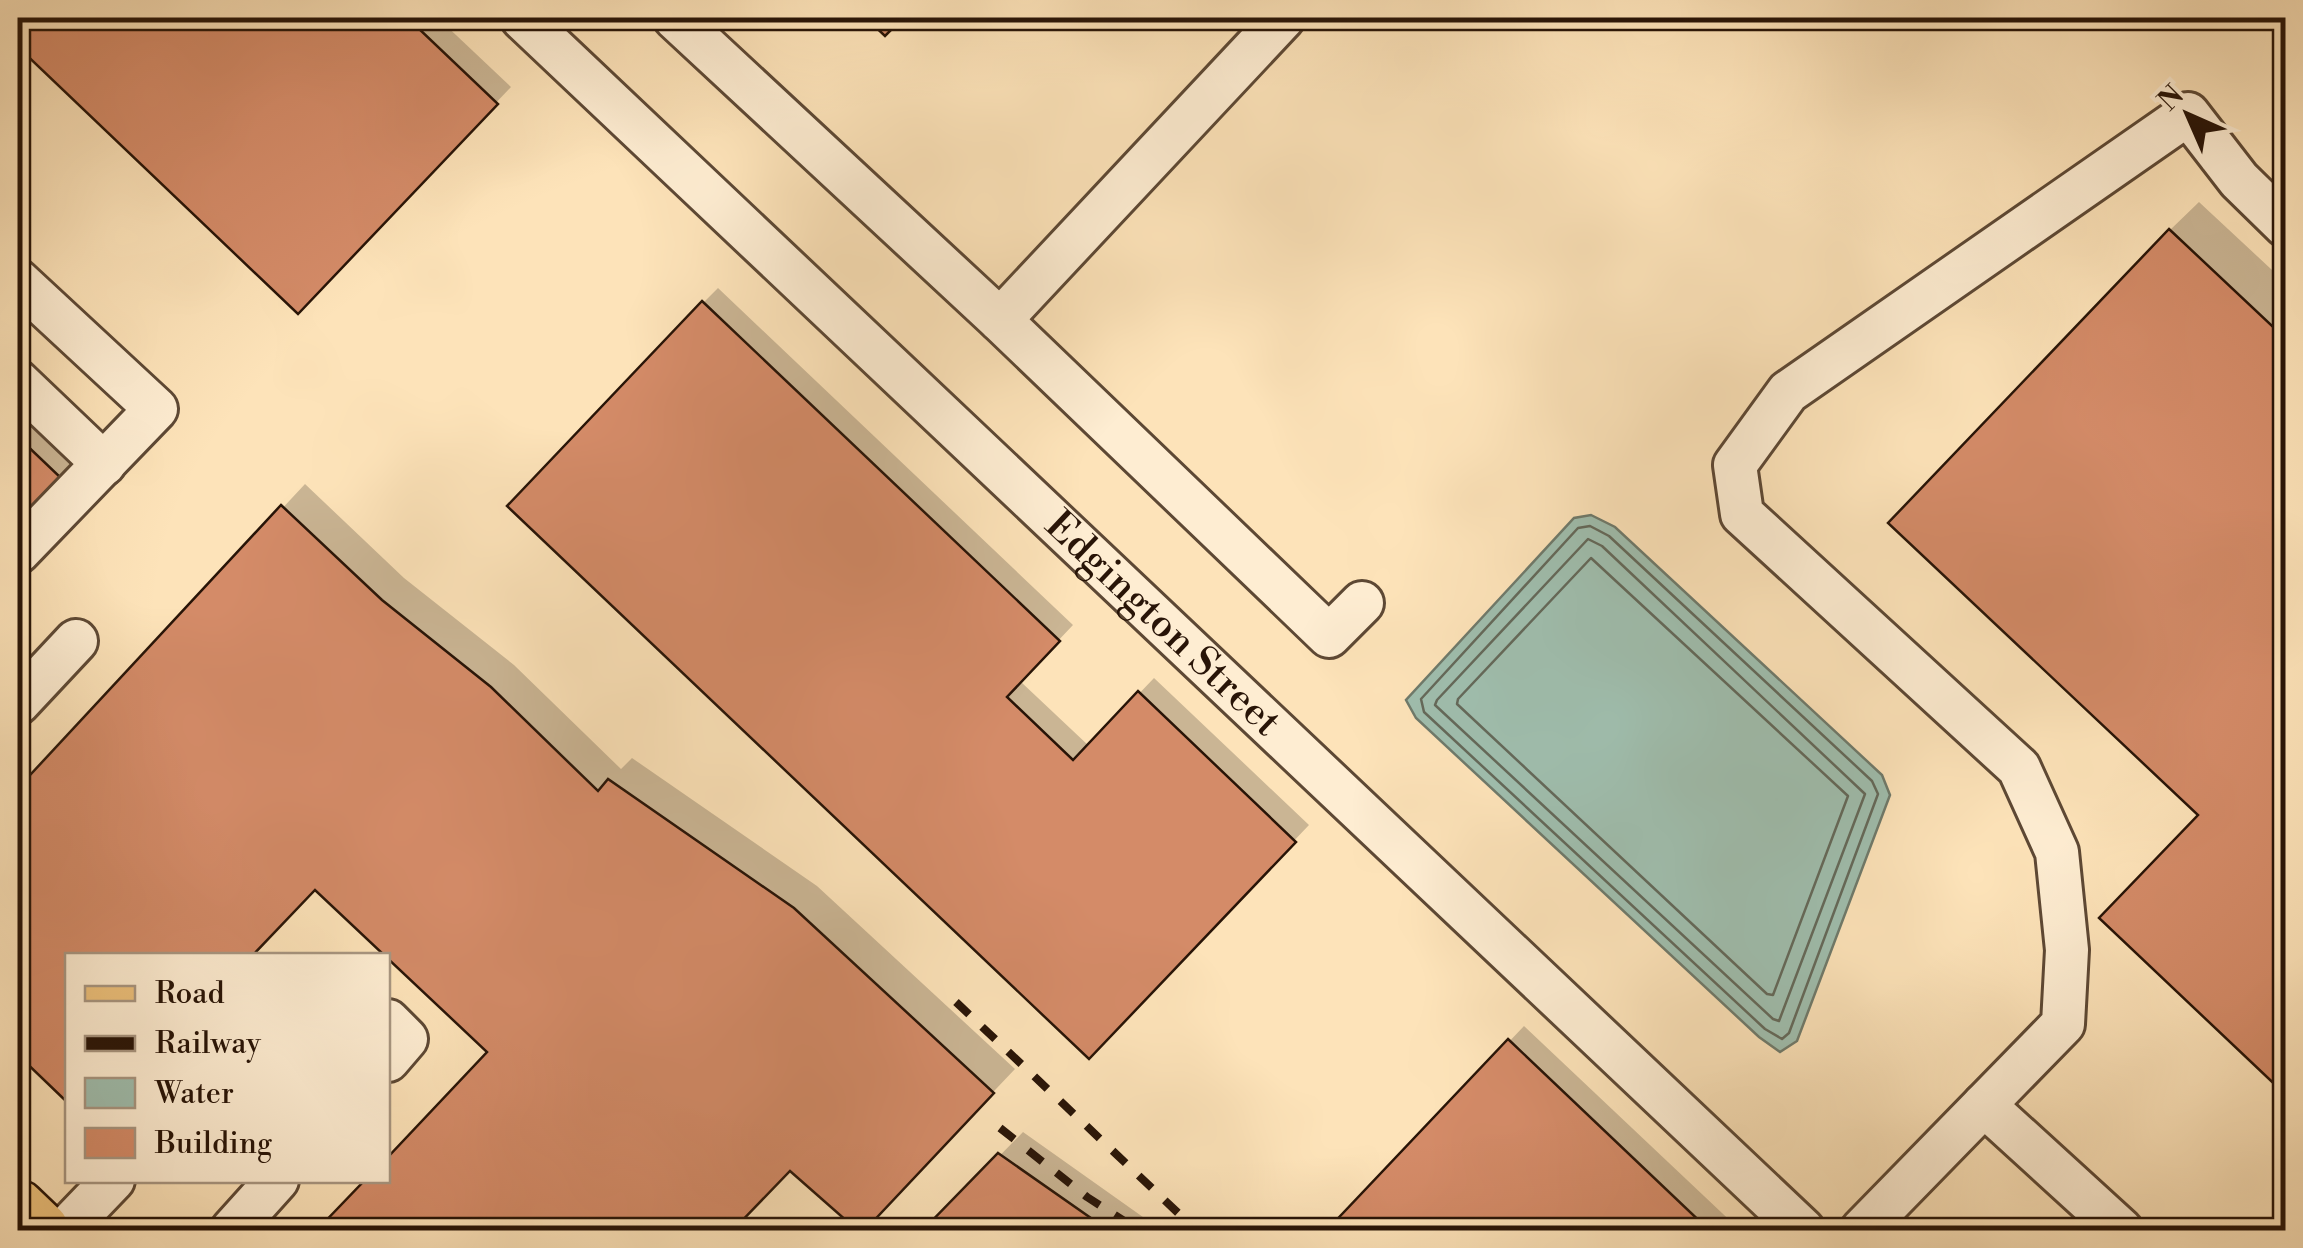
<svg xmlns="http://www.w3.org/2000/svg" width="2303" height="1248" font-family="'Libre Bodoni',serif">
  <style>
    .water { fill: #9fbeae; stroke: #6f7a6b; stroke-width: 2.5 }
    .shadow { fill: #0003 }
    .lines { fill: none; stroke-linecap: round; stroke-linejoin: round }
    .shore { stroke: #64695a; stroke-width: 2.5 }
    .building { fill: #d48b68; stroke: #281407; stroke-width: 2.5 }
    .minor-casing { stroke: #5d4834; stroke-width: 48 }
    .major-casing { stroke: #281407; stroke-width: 60 }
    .minor { stroke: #feedd2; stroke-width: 42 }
    .major { stroke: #eec27c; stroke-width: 55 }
    .rail { stroke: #281407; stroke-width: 8; stroke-dasharray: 18 18; stroke-linecap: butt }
    .labels { text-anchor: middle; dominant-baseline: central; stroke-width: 8; stroke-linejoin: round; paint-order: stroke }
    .street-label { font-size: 40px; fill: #281407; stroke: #feedd2 }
  </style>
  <rect width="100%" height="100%" fill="#fde3b9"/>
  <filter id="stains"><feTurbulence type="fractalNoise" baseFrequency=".002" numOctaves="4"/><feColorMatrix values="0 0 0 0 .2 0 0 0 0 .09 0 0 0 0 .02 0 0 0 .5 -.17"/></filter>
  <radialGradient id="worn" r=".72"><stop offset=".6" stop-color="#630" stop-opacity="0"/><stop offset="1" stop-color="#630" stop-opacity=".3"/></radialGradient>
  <path class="water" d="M1591 515 1615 527 1882 775 1890 795 1797 1041 1780 1052 1759 1037 1416 718 1406 700 1574 518Z"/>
  <path class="shadow" d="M34 18H438L511 87 298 311 18 44V35Z
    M2199 202 2286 283V1092L2201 815 2170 230Z
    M718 288 1073 625 1020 681 1089 746 1154 678 1309 825 1089 1056 703 303Z
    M18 408 74 460 18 521Z
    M305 484 404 578 514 665 621 769 632 758 817 886 1015 1069 862 1230 790 1168 730 1230H321L368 1180H388V1160L491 1052 315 887 68 956V1100L18 1051V792Z
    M1524 1026 1740 1230H1330Z
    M1023 1132 1150 1222 1142 1230H927Z"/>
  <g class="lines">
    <path class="shore" d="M1590 526 1609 536 1872 781 1878 794 1789 1033 1782 1039 1765 1029 1424 712 1421 699 1578 528Z
      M1588 539 1602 546 1865 794 1779 1021 1773 1019 1435 705 1437 700Z
      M1591 558 1848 796 1773 995 1767 994 1457 704 1458 699Z"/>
  </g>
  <path class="building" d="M31 18H426L417 27 498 104 298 314 18 47V32Z
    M866 18H903L885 36Z
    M2169 229 2286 339V1095L2099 918 2198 815 1888 523Z
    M702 301 1060 641 1007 697 1073 760 1138 691 1296 842 1089 1059 507 506Z
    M18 437 60 477 18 524Z
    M281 505 382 600 491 687 598 791 608 779 794 908 994 1093 865 1230H857L790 1171 733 1230H317L365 1180H388V1157L487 1052 315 890 252 956H68V1103L18 1055V788Z
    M1508 1039 1709 1230H1327Z
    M998 1153 1108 1230H923Z"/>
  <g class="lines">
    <defs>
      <g id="minor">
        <path id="s1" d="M522 18 1803 1230"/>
        <path d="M675 18 1000 320 1283 18"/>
        <path d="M18 281 156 409 18 552"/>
        <path d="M1000 320 1329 636 1362 603"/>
        <path d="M18 382 104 464"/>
        <path d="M18 703 76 641"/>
        <path d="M388 1021 406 1039 388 1060"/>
        <path d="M1984 1105 2121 1230"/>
        <path d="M65 1230 113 1180"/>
        <path d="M232 1230 277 1180"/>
        <path d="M1862 1230 2063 1024 2067 950 2057 852 2019 768 1742 514 1735 465 1788 392 2188 114 2239 180 2286 226"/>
      </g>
      <path id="major" d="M18 1208 41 1230"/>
    </defs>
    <use href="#minor" class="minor-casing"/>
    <use href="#major" class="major-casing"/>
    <use href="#minor" class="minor"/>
    <use href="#major" class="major"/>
    <path class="rail" d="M956 1002 1196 1230
      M1000 1128 1087 1197 1138 1230"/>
  </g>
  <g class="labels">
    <g class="street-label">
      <text stroke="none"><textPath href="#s1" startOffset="882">Edgington Street</textPath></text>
    </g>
  </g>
  <rect width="2303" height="1248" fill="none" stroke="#fde3b9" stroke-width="60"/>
  <rect x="20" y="20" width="2263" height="1208" fill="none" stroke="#281407" stroke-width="5"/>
  <rect x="30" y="30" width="2243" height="1188" fill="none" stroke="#281407" stroke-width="2.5"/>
  <rect x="65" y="953" width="325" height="230" fill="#feedd2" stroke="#a89681" stroke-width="2.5"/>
  <rect x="85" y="986" width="50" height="15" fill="#eec27c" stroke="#a89681" stroke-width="2.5"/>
  <text x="155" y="1003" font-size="30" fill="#281407">Road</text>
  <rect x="85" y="1036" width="50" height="15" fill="#281407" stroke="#a89681" stroke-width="2.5"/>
  <text x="155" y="1053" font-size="30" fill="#281407">Railway</text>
  <rect x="85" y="1078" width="50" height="30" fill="#9fbeae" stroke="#a89681" stroke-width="2.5"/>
  <text x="155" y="1103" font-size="30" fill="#281407">Water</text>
  <rect x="85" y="1128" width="50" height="30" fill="#d48b68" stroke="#a89681" stroke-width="2.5"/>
  <text x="155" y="1153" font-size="30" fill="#281407">Building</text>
  <g transform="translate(2188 115) rotate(315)" stroke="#feedd2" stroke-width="8" paint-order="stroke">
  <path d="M0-8L18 38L0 25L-18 38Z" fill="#281407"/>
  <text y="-15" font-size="28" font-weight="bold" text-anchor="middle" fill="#281407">N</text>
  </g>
  <rect width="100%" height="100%" filter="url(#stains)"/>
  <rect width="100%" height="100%" fill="url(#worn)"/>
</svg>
